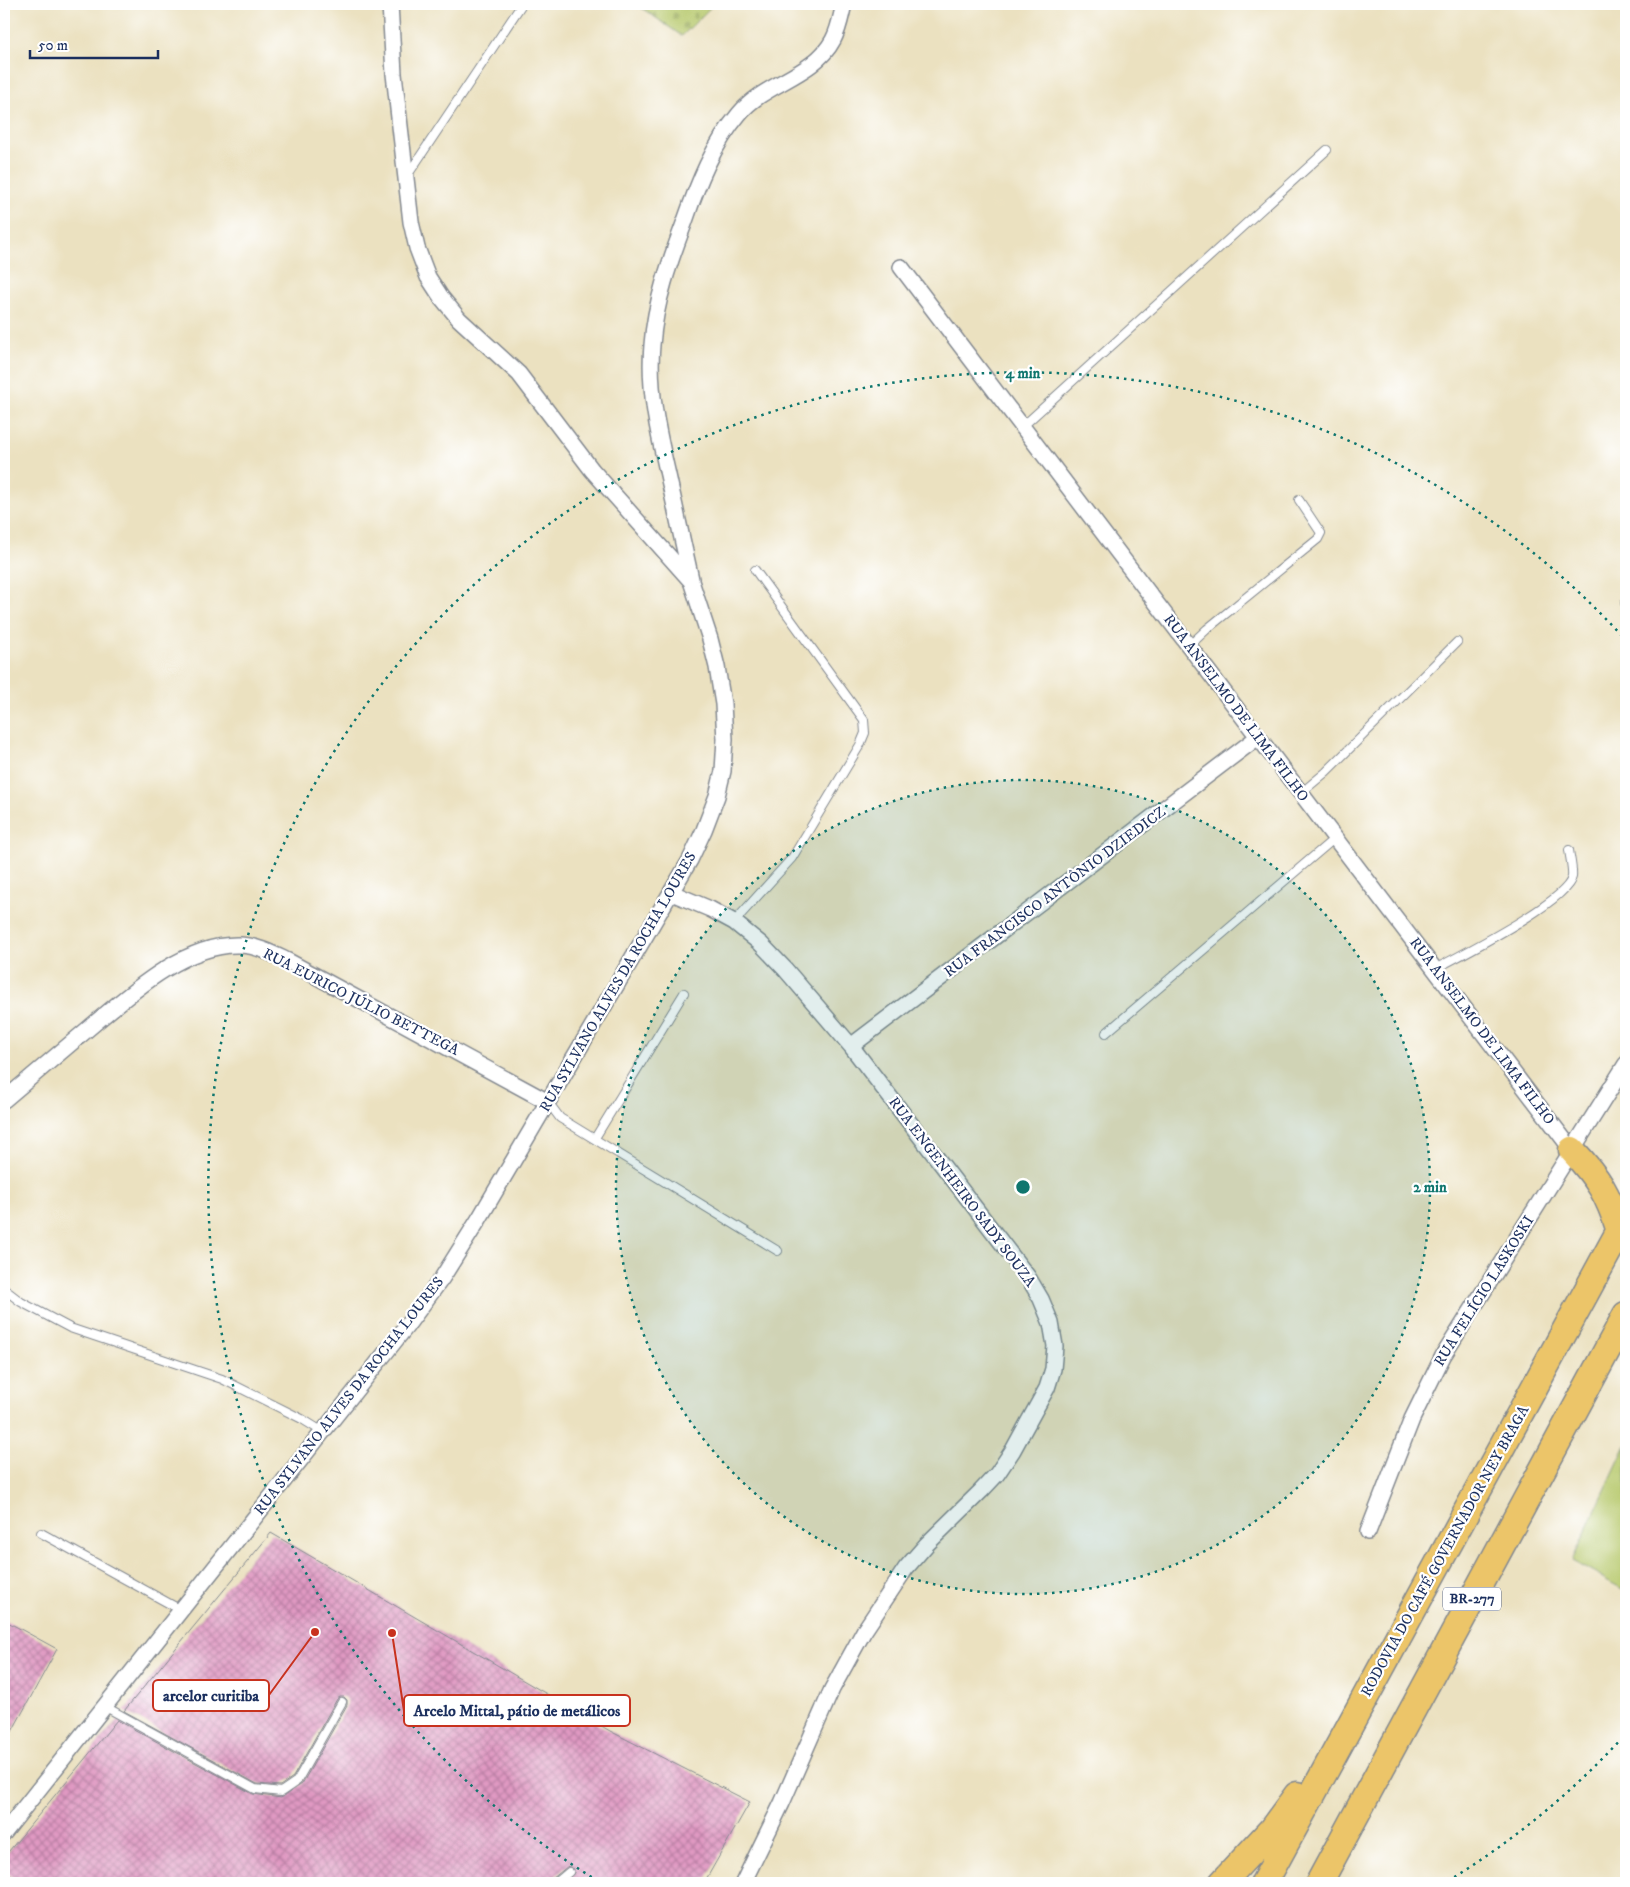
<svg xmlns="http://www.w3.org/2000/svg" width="1630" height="1887" font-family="'IM FELL DW Pica',serif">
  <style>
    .cemetery { fill: url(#cemetery-stones); stroke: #697c66 }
    .garden { fill: #b7c96d; stroke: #697c66 }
    .building { fill: url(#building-cross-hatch) }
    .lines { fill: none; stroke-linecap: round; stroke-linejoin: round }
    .service-casing { stroke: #83888f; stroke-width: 10 }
    .minor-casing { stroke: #83888f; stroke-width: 18 }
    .motorway-casing { stroke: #83888f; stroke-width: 29 }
    .service { stroke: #fff; stroke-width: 8 }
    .minor { stroke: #fff; stroke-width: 15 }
    .motorway { stroke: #ecc569; stroke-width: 26 }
    .ring { fill: none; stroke: #0f766e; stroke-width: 2.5; stroke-dasharray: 2.5 5 }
    .labels { text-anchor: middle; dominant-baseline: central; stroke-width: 4.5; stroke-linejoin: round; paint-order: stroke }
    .shield { fill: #fff; stroke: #5f6d8e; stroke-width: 1 }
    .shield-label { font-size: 14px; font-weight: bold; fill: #1b2f5e }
    .street-label { font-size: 15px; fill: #1b2f5e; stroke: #fff }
    .centre { fill: #0f766e; stroke: #fff; stroke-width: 2.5 }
    .ring-label { font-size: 15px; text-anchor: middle; font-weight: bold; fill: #0f766e; stroke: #fff; stroke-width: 4.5; stroke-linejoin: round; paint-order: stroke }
    .leader { fill: none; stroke: #c8321e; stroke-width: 2 }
    .callout-dot { fill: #c8321e; stroke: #fff; stroke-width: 2 }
    .callout { fill: #fff; stroke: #c8321e; stroke-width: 2 }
    .callout-label { font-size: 16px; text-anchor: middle; font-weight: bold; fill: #1b2f5e }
  </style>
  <defs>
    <pattern id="cemetery-stones" width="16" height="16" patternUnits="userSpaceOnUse" patternTransform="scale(1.25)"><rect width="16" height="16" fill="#b7c96d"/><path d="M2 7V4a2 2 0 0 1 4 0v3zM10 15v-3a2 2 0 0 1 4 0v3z" fill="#9dad61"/></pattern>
    <pattern id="building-cross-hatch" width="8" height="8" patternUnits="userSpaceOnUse" patternTransform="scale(1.25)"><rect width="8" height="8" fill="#e099c2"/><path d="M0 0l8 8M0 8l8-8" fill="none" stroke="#b57da1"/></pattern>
  </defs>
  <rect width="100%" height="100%" fill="#fff"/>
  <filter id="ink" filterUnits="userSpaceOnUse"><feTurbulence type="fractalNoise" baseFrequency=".02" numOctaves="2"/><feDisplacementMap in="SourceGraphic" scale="10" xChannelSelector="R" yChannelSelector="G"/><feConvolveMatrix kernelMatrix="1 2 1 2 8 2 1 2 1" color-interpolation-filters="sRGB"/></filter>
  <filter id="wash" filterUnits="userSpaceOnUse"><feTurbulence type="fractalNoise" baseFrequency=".0096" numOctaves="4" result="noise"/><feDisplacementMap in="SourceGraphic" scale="20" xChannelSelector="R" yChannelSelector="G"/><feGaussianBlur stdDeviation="1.12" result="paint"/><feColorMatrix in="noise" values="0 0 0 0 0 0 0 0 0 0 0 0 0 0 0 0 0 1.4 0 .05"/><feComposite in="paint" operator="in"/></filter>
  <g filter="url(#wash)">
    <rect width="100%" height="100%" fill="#ebe1c0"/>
    <path class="cemetery" d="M636 4H714L682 36Z"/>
    <path class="garden" d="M1626 1445V1591L1572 1561Z"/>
    <g id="blocks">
      <path class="building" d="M271 1533 610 1731 750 1802 704 1883H564L574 1873V1869L568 1866 552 1879 550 1883H24L4 1872V1857L117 1720 253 1794 281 1798 302 1784 347 1705V1700L344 1697H340L337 1699 293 1777 280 1786 257 1784 124 1711Z
        M4 1620 57 1649 4 1746Z"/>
    </g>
  </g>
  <g filter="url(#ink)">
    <use href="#blocks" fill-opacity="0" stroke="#83888f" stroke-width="1"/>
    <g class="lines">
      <defs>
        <path id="service" d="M407 176 522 4
          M1022 427 1327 150
          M1625 603 1626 605
          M1189 646 1207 629 1318 539 1321 533 1299 500
          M1301 793 1326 772 1457 642
          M734 922 792 858 860 745 865 733 864 720 755 570
          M1435 969C1460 955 1567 902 1572 877 1573 869 1570 858 1569 850
          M1106 1033 1335 838
          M548 1102 560 1118 778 1251
          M595 1138 684 993
          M4 1289 21 1302 70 1328 222 1379 302 1419 323 1432
          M41 1533 181 1610
          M104 1706 255 1789 281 1792 297 1781 342 1702
          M556 1883 569 1872"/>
        <path id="minor" d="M901 267 1572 1150
          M691 579C683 544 676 510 668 475 658 432 648 389 652 345 655 302 670 261 685 221 698 183 713 145 739 114 764 83 814 76 833 40 839 29 841 16 844 4
          M672 893 710 909 734 922 761 944 785 969 851 1046 1028 1277 1041 1299 1051 1323 1055 1346 1053 1369 1047 1388 1013 1450 997 1474 981 1491 927 1544 906 1568 864 1631 832 1689 782 1803 743 1883
          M851 1046 1258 737
          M4 1100C30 1078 56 1056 82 1034 124 999 183 942 241 945 258 946 273 954 288 961L548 1102
          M1368 1532 1412 1419 1443 1356 1626 1064
          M4 1833 406 1327 442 1278 479 1219 690 860 704 830 717 796 723 771 725 739 723 704 717 667 710 639 691 581 592 470 519 374 459 319 441 297 428 277 417 248 411 222 394 74 390 4"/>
        <path id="motorway" d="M1572 1150C1599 1179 1608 1194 1620 1231
          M1222 1883 1272 1829 1297 1795
          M1264 1883 1626 1219
          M1319 1883 1626 1315"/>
      </defs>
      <use href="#service" class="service-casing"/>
      <use href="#minor" class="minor-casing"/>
      <use href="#motorway" class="motorway-casing"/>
      <use href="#service" class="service"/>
      <use href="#minor" class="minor"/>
      <use href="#motorway" class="motorway"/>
    </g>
  </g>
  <circle cx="1023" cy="1187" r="407" fill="#0f766e" fill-opacity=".12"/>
  <g class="ring">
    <circle cx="1023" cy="1187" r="407"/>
    <path d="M1623 1737A814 814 0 0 1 1448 1881M598 1881A814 814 0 1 1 1623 637"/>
  </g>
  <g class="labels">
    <rect class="shield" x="1443" y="1587.5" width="58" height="23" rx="4"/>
    <g class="shield-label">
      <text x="1472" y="1599">BR-277</text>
    </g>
    <g class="street-label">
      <text transform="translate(1236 708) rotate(53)">RUA ANSELMO DE LIMA FILHO</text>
      <text transform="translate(1055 892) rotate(-37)">RUA FRANCISCO ANTÔNIO DZIEDICZ</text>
      <text transform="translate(618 982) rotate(-60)">RUA SYLVANO ALVES DA ROCHA LOURES</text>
      <text transform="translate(361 1002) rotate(27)">RUA EURICO JÚLIO BETTEGA</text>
      <text transform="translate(1482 1031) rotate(53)">RUA ANSELMO DE LIMA FILHO</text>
      <text transform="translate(962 1192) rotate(53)">RUA ENGENHEIRO SADY SOUZA</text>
      <text transform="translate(1484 1291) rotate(-58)">RUA FELÍCIO LASKOSKI</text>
      <text transform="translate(349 1396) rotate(-52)">RUA SYLVANO ALVES DA ROCHA LOURES</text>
      <text transform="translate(1445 1551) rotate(-61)">RODOVIA DO CAFÉ GOVERNADOR NEY BRAGA</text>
    </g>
  </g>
  <circle cx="1023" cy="1187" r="8" class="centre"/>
  <g class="ring-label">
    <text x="1023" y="378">4 min</text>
    <text x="1430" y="1192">2 min</text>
  </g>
  <path class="leader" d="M315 1632L269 1695M392 1633L404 1711"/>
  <g class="callout-dot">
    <circle cx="315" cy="1632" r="5"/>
    <circle cx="392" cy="1633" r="5"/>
  </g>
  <g class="callout">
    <rect x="153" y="1680" width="116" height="31" rx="5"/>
    <rect x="404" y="1695" width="226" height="31" rx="5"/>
  </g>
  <g class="callout-label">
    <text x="211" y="1701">arcelor curitiba</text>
    <text x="517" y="1716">Arcelo Mittal, pátio de metálicos</text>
  </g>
  <rect width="1630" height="1887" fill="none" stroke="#fff" stroke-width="20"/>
  <path d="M30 50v8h128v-8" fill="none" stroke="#1b2f5e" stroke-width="2.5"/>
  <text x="38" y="50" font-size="15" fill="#1b2f5e" stroke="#ffffff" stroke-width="4" paint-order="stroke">50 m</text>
</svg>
